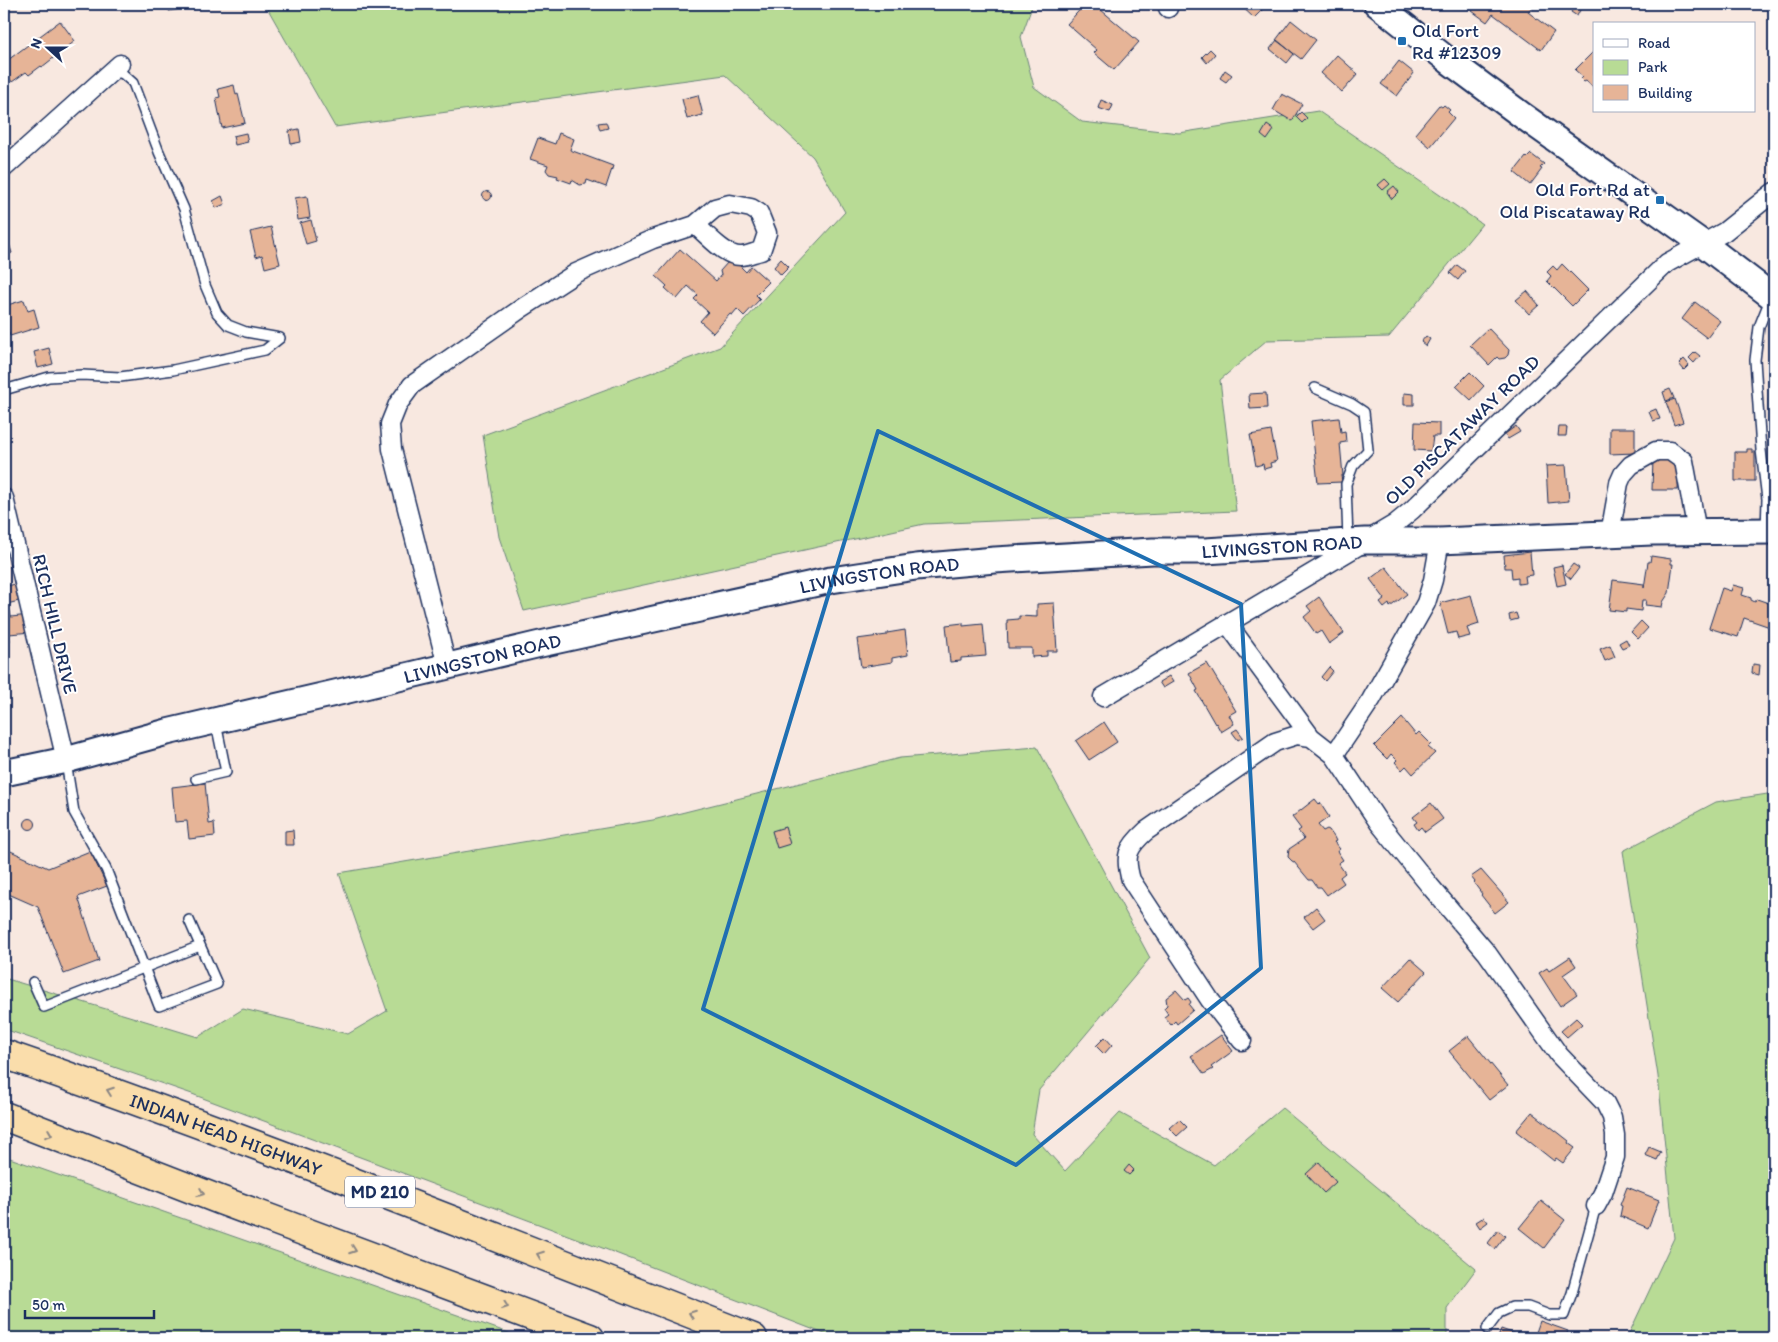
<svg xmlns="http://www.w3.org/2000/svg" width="1778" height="1342" font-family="Itim,sans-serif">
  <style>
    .green { fill: #b8db95; stroke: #6a857a }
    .building { fill: #e6b497; stroke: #1b2f5e }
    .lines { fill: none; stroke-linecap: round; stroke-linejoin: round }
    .service-casing { stroke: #1b2f5e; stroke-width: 12 }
    .minor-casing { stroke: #1b2f5e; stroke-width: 21 }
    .secondary-casing { stroke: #1b2f5e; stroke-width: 29 }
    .trunk-casing { stroke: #1b2f5e; stroke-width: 31 }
    .service { stroke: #fff; stroke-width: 9 }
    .minor { stroke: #fff; stroke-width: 18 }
    .secondary { stroke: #fff; stroke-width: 25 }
    .trunk { stroke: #faddab; stroke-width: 28 }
    .oneway { stroke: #8a8684 }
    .marked { fill: none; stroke: #1f6fb2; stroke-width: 4; stroke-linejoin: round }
    .poi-dot { fill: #1f6fb2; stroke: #fff; stroke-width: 2 }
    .labels { text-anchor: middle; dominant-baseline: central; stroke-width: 4; stroke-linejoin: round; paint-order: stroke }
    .shield { fill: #fff; stroke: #5f6d8e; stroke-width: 1 }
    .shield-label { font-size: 18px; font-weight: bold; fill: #1b2f5e }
    .poi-label { font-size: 19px; fill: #1b2f5e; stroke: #fff; text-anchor: start }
    .street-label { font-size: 19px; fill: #1b2f5e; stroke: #fff }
  </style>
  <rect width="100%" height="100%" fill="#f8e8e0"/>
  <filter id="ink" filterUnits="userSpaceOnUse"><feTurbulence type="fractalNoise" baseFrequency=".02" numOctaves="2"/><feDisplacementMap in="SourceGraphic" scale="10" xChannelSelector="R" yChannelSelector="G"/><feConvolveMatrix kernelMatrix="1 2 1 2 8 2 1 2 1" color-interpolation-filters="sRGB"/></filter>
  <g filter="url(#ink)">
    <path class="green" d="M265 4H1033L1021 37 1034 87 1082 122 1179 133 1318 111 1482 224 1389 337 1267 340 1220 380 1236 511 924 524 524 611 499 537 483 435 720 347 845 212 813 157 725 75 335 127Z
      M1037 747 1150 958 1039 1090 1032 1134 1065 1171 1120 1113 1214 1165 1282 1108 1476 1269 1447 1308V1338H835L605 1249 192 1094 4 1029V978L198 1037 243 1009 348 1034 387 1011 339 873 653 820 900 758Z
      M1774 793V1338H1627L1674 1238 1658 1076 1623 851 1716 802Z
      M4 1156 523 1338H4Z"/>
    <path class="building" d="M146 4H165L147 7Z
      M168 4H186L187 8 169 11Z
      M1085 4H1094L1139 42 1114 70 1094 53 1097 50 1067 24Z
      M1239 4H1268L1254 18Z
      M1477 4H1531L1533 5 1528 12 1554 32 1541 50 1493 14 1487 22 1472 11Z
      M1576 4H1583L1577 16 1571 12Z
      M1291 20 1316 40 1301 59 1276 40Z
      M60 21 75 41 42 67 41 66 29 75 26 72 12 82 4 70V63Z
      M1277 40 1294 54 1287 63 1270 49Z
      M1210 49 1215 54 1207 63 1202 57Z
      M1594 51V88L1586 81 1584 82 1581 79 1583 77 1575 70Z
      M1337 55 1358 74 1342 92 1321 73Z
      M1399 61 1414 73 1397 96 1381 84Z
      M1225 70 1232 75 1226 82 1220 78Z
      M234 85 236 95 238 94 245 123 222 128 216 98 220 97 218 89Z
      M1282 94 1302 104 1292 121 1273 110Z
      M698 95 703 115 687 119 682 99Z
      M1101 100 1113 105 1110 112 1098 108Z
      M1439 105 1442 107 1444 105 1450 110 1448 112 1454 118 1430 147 1415 134Z
      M1301 112 1307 118 1302 123 1296 117Z
      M606 122 608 128 600 130 598 123Z
      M1267 125 1274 130 1267 140 1261 135Z
      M299 129 301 142 291 144 289 131Z
      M246 133 248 142 235 145 233 136Z
      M559 133 574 139 570 150 613 166 606 187 587 180 586 184 580 185 572 180 571 183 557 178 558 176 549 174 546 170 548 165 530 159 538 138 555 144Z
      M1531 154 1544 164 1540 168 1542 169 1530 185 1514 172 1526 157 1527 158Z
      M1385 179 1390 184 1383 190 1378 185Z
      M1394 186 1399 192 1392 199 1387 192Z
      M482.5 196a4.5 4.5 0 1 1 9 0a4.5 4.5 0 1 1-9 0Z
      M222 196 225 204 216 208 213 201Z
      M307 196 310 218 298 220 295 198Z
      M311 220 316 241 306 244 300 223Z
      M271 227 280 264 265 268 262 255 256 257 250 232Z
      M4 228 12 253 4 256Z
      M680 249 716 281 721 275 720 271 728 262 735 261 746 272 751 266 769 282 756 295 760 299 744 316 737 309 732 315 730 314 713 333 700 321 708 312 694 299 698 295 688 286 677 299 665 288 667 286 656 276Z
      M781 259 789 267 781 275 774 267Z
      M1562 264 1588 290 1572 306 1547 281 1551 276 1547 272 1553 266 1557 270Z
      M1457 265 1465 271 1458 280 1450 273Z
      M1527 291 1539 305 1529 314 1516 300Z
      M24 300 28 311 34 309 39 327 10 336 5 322 7 321 4 306Z
      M1695 302 1720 321 1707 338 1682 319Z
      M1488 328 1509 350 1508 355 1505 358 1499 359 1497 357 1489 365 1470 345Z
      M1426 336 1430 339 1426 346 1421 342Z
      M49 348 53 364 38 368 34 352Z
      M1695 352 1700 356 1694 363 1689 358Z
      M1684 359 1689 365 1684 370 1679 364Z
      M1470 372 1484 386 1471 400 1456 386Z
      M1670 389 1674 398 1666 401 1663 392Z
      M1266 393 1267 408 1250 409 1249 394Z
      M1404 393 1414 394V405H1404Z
      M1675 399 1683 422 1674 425 1666 402Z
      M1769 399H1774V413L1769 414Z
      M1656 409 1660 419 1653 421 1649 412Z
      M1339 418 1341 432 1345 431 1346 442 1340 443 1343 476H1341L1342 482 1318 483 1311 421Z
      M1415 422 1439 423V436H1433L1431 451 1414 450Z
      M1516 426 1520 432 1508 439 1505 434Z
      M1559 427H1567L1566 436H1558Z
      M1610 428H1635V453L1610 454Z
      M1271 431 1277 461 1270 463 1271 467 1264 469 1263 464 1256 466 1250 435Z
      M1747 449H1752V452H1755V481H1735V452H1747Z
      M1653 459 1673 460 1679 465 1678 490H1652Z
      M1566 465 1569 501 1548 503 1546 466Z
      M1530 552 1532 575 1525 576 1526 583 1518 584V577L1512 578 1511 568H1505L1504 555Z
      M1651 556 1671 559V564H1673L1669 593 1663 602 1662 607 1645 605 1646 600H1642L1641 611 1626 609V612L1609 610 1613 580 1644 584V588L1648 562H1650Z
      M1573 564 1579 568 1571 579 1565 574Z
      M1562 565 1566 584 1557 586 1553 567Z
      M1386 567 1407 594 1390 607 1389 604 1384 608 1380 603 1385 599 1370 579Z
      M15 584 19 601 7 604 4 587Z
      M1733 585 1744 588 1742 595 1751 598V600L1755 602 1757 599 1774 605V614L1770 627 1744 618 1738 637 1709 628 1722 588 1731 591Z
      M1471 595 1479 624 1467 628 1470 636 1458 639 1456 632 1448 634 1440 603Z
      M1319 597 1344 633 1329 644 1321 631 1316 634 1304 617 1311 611 1307 606Z
      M1054 603 1057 651H1047V656L1032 657V648H1008L1007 620 1019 619V616L1037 617V604Z
      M4 607V612L10 611 11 617 29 615 31 632 9 634 10 641 4 642Z
      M1516 613 1518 619 1510 621 1509 615Z
      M1641 621 1648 628 1638 639 1631 632Z
      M963 623V626L983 624 986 656 961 658V661L950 662 946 625Z
      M905 630 908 655 892 658V662L861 667 857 639 887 635V633Z
      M1626 639 1629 645 1622 648 1619 643Z
      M1610 645 1615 657 1605 661 1600 649Z
      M1207 663 1236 711 1229 715 1234 724 1221 732 1216 723 1215 724 1196 691 1198 690 1189 673Z
      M1753 664 1760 665 1759 675 1752 673Z
      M1329 667 1333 671 1325 681 1321 677Z
      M1169 676 1173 682 1163 688 1159 682Z
      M1402 718 1416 735 1419 732 1431 744 1428 747 1435 753 1413 774 1406 766 1402 770 1395 762 1397 760 1391 754 1387 759 1374 746Z
      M1104 722 1117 742 1089 760 1076 741Z
      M1237 729 1243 737 1238 740 1232 732Z
      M205 783 209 824 214 823 215 836 189 839 187 821 175 822 172 787Z
      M1315 799 1319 804 1320 803 1329 817 1318 825 1323 831 1327 829 1329 830 1334 837 1336 841 1334 842 1340 849 1337 851 1343 860 1338 863 1345 873 1340 877 1344 883 1327 895 1321 887H1317L1312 880H1309L1294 862 1292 861 1288 857 1289 849 1304 839 1298 831 1301 829 1292 817Z
      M1431 803 1443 819 1425 832 1421 827 1418 830 1414 824 1417 822 1413 817Z
      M24.5 824a5.5 5.5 0 1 1 11 0a5.5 5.5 0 1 1-11 0Z
      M785 827 790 844 777 848 772 831Z
      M293 830 294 845H285V831Z
      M4 848 48 868 90 851 107 886 78 897 99 961 64 974 38 907 4 892Z
      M1481 870 1509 902 1495 913 1481 895 1482 894 1474 883 1475 882 1471 877Z
      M1316 907 1325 919 1313 928 1304 917Z
      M1570 957 1576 966 1563 975 1577 994 1560 1006 1539 973 1547 968 1549 971Z
      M1410 958 1426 972 1398 1002 1382 988Z
      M1176 990 1185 1000 1188 998 1191 1002 1189 1005 1193 1010 1177 1024 1175 1021 1171 1025 1164 1017 1168 1014 1164 1008 1167 1005 1166 998Z
      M1576 1018 1582 1024 1567 1037 1561 1031Z
      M1221 1035 1233 1051 1211 1067 1213 1069 1204 1074 1191 1056Z
      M1468 1036 1508 1085 1489 1100 1449 1051Z
      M1105 1037 1112 1045 1104 1054 1096 1046Z
      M1532 1112 1569 1141 1568 1143 1575 1148 1563 1163 1556 1158 1554 1161 1516 1131Z
      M1179 1119 1187 1127 1177 1136 1169 1128Z
      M1649 1147 1661 1152 1657 1160 1645 1155Z
      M1319 1162 1336 1182 1324 1193 1306 1174Z
      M1129 1165 1134 1170 1129 1175 1124 1171Z
      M1627 1187 1659 1200 1648 1228 1620 1216 1622 1206 1620 1205Z
      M1541 1201 1565 1220 1544 1248 1519 1228Z
      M1484 1217 1488 1222 1480 1228 1476 1222Z
      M1498 1230 1505 1236 1495 1249 1488 1243Z
      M1540 1321 1568 1331 1565 1338H1534Z
      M1501 1329 1515 1334 1514 1335 1523 1338H1498Z"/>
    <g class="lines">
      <defs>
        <path id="service" d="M1315 388 1352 404 1364 412 1368 450 1353 466 1346 484 1348 540
          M4 390 49 377 82 375 120 377 173 370 265 350 280 338 246 332 228 325 217 313 205 285 184 209 159 152 133 83 123 74 113 71
          M1766 531 1767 499 1761 450 1755 360 1759 327 1771 297
          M66 762 74 812 106 869 159 1006 217 984 189 920
          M196 779 226 772 216 723
          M33 982 44 1007 200 946
          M1487 1329 1499 1313 1512 1307H1528L1549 1315H1564L1572 1293 1596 1206"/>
        <path id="minor" d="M1167 4 1168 8
          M4 168 120 64
          M730 204 751 208 759 213 767 233 761 251C755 252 747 256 741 256 725 257 707 234 695 225L715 208Z
          M4 498 66 760
          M1610 534 1619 483 1623 474 1631 465 1656 451H1670L1684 461 1697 532
          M1227 623 1311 737
          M447 666 392 449 390 424 398 404 412 385 522 308 576 273 653 239 695 225
          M1103 697 1395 524 1412 510 1667 263 1724 232 1774 192
          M1334 755 1371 700 1426 603 1433 580 1440 541
          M1242 1041 1210 1000 1131 880C1124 856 1127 848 1146 831L1275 742 1297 735 1311 737 1334 755 1379 823 1430 886 1487 953 1559 1055 1605 1103 1612 1117 1615 1135V1157L1603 1193 1596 1206"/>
        <g id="secondary">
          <path d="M1377 4 1449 61 1523 116 1702 243 1774 298"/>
          <path id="s1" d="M4 773 66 760 167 732 348 690 536 645 831 580 916 567 995 560 1153 551H1205L1365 541H1440L1652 532 1774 531"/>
        </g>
        <g id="trunk">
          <path id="s2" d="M4 1054C256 1141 505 1241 753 1338"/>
          <path d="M4 1116 220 1200 590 1338"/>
        </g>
      </defs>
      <use href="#service" class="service-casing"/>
      <use href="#minor" class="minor-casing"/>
      <use href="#secondary" class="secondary-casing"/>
      <use href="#trunk" class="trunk-casing"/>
      <use href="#service" class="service"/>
      <use href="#minor" class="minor"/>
      <use href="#secondary" class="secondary"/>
      <use href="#trunk" class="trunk"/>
    </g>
    <defs><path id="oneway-chevron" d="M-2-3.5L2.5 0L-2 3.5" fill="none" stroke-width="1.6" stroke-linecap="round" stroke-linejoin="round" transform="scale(1.25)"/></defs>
    <g class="oneway">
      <use href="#oneway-chevron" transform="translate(110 1091) rotate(-160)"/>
      <use href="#oneway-chevron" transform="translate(49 1134) rotate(21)"/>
      <use href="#oneway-chevron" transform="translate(201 1193) rotate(21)"/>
      <use href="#oneway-chevron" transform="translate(353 1250) rotate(20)"/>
      <use href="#oneway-chevron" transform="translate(540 1255) rotate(-159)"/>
      <use href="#oneway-chevron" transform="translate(505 1306) rotate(20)"/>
      <use href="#oneway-chevron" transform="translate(692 1314) rotate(-159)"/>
    </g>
  </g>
  <path class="marked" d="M878 431 1241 604 1261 968 1016 1165 703 1009Z"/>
  <g class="poi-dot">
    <rect x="1397" y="36" width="10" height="10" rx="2.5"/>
    <rect x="1655" y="195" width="10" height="10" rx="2.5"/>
  </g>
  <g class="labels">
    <rect class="shield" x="345" y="1176.5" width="70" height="31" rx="4"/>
    <g class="shield-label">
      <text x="380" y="1192">MD 210</text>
    </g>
    <g class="poi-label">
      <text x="1412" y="30">Old Fort<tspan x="1412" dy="22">Rd #12309</tspan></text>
      <text x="1650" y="189" text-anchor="end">Old Fort Rd at<tspan x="1650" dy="22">Old Piscataway Rd</tspan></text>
    </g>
    <g class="street-label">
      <text transform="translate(1462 430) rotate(-44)">OLD PISCATAWAY ROAD</text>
      <text stroke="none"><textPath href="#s1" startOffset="1302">LIVINGSTON ROAD</textPath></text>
      <text stroke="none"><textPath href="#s1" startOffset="898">LIVINGSTON ROAD</textPath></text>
      <text transform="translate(55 624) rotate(77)">RICH HILL DRIVE</text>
      <text stroke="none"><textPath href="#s1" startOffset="492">LIVINGSTON ROAD</textPath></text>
      <text stroke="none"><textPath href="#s2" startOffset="236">INDIAN HEAD HIGHWAY</textPath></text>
    </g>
  </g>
  <rect width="1778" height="1342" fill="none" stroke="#fff" stroke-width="20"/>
  <rect x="10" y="10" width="1758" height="1322" fill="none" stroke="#1b2f5e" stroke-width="2" filter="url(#ink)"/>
  <rect x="1593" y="22" width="162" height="90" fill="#ffffff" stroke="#a4acbf"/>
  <rect x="1603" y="39" width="25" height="8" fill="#ffffff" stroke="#a4acbf"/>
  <text x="1638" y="48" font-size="15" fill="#1b2f5e">Road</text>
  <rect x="1603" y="60" width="25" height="15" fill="#b8db95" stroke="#a4acbf"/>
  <text x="1638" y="72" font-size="15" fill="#1b2f5e">Park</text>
  <rect x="1603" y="85" width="25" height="15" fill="#e6b497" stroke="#a4acbf"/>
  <text x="1638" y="98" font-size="15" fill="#1b2f5e">Building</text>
  <g transform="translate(48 48) rotate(291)" stroke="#ffffff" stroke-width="4" paint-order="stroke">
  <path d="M0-4L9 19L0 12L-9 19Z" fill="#1b2f5e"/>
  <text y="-8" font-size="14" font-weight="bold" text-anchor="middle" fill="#1b2f5e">N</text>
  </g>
  <path d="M25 1310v8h129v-8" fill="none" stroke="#1b2f5e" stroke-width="2.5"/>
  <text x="32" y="1310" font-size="15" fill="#1b2f5e" stroke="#ffffff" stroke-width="4" paint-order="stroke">50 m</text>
</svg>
